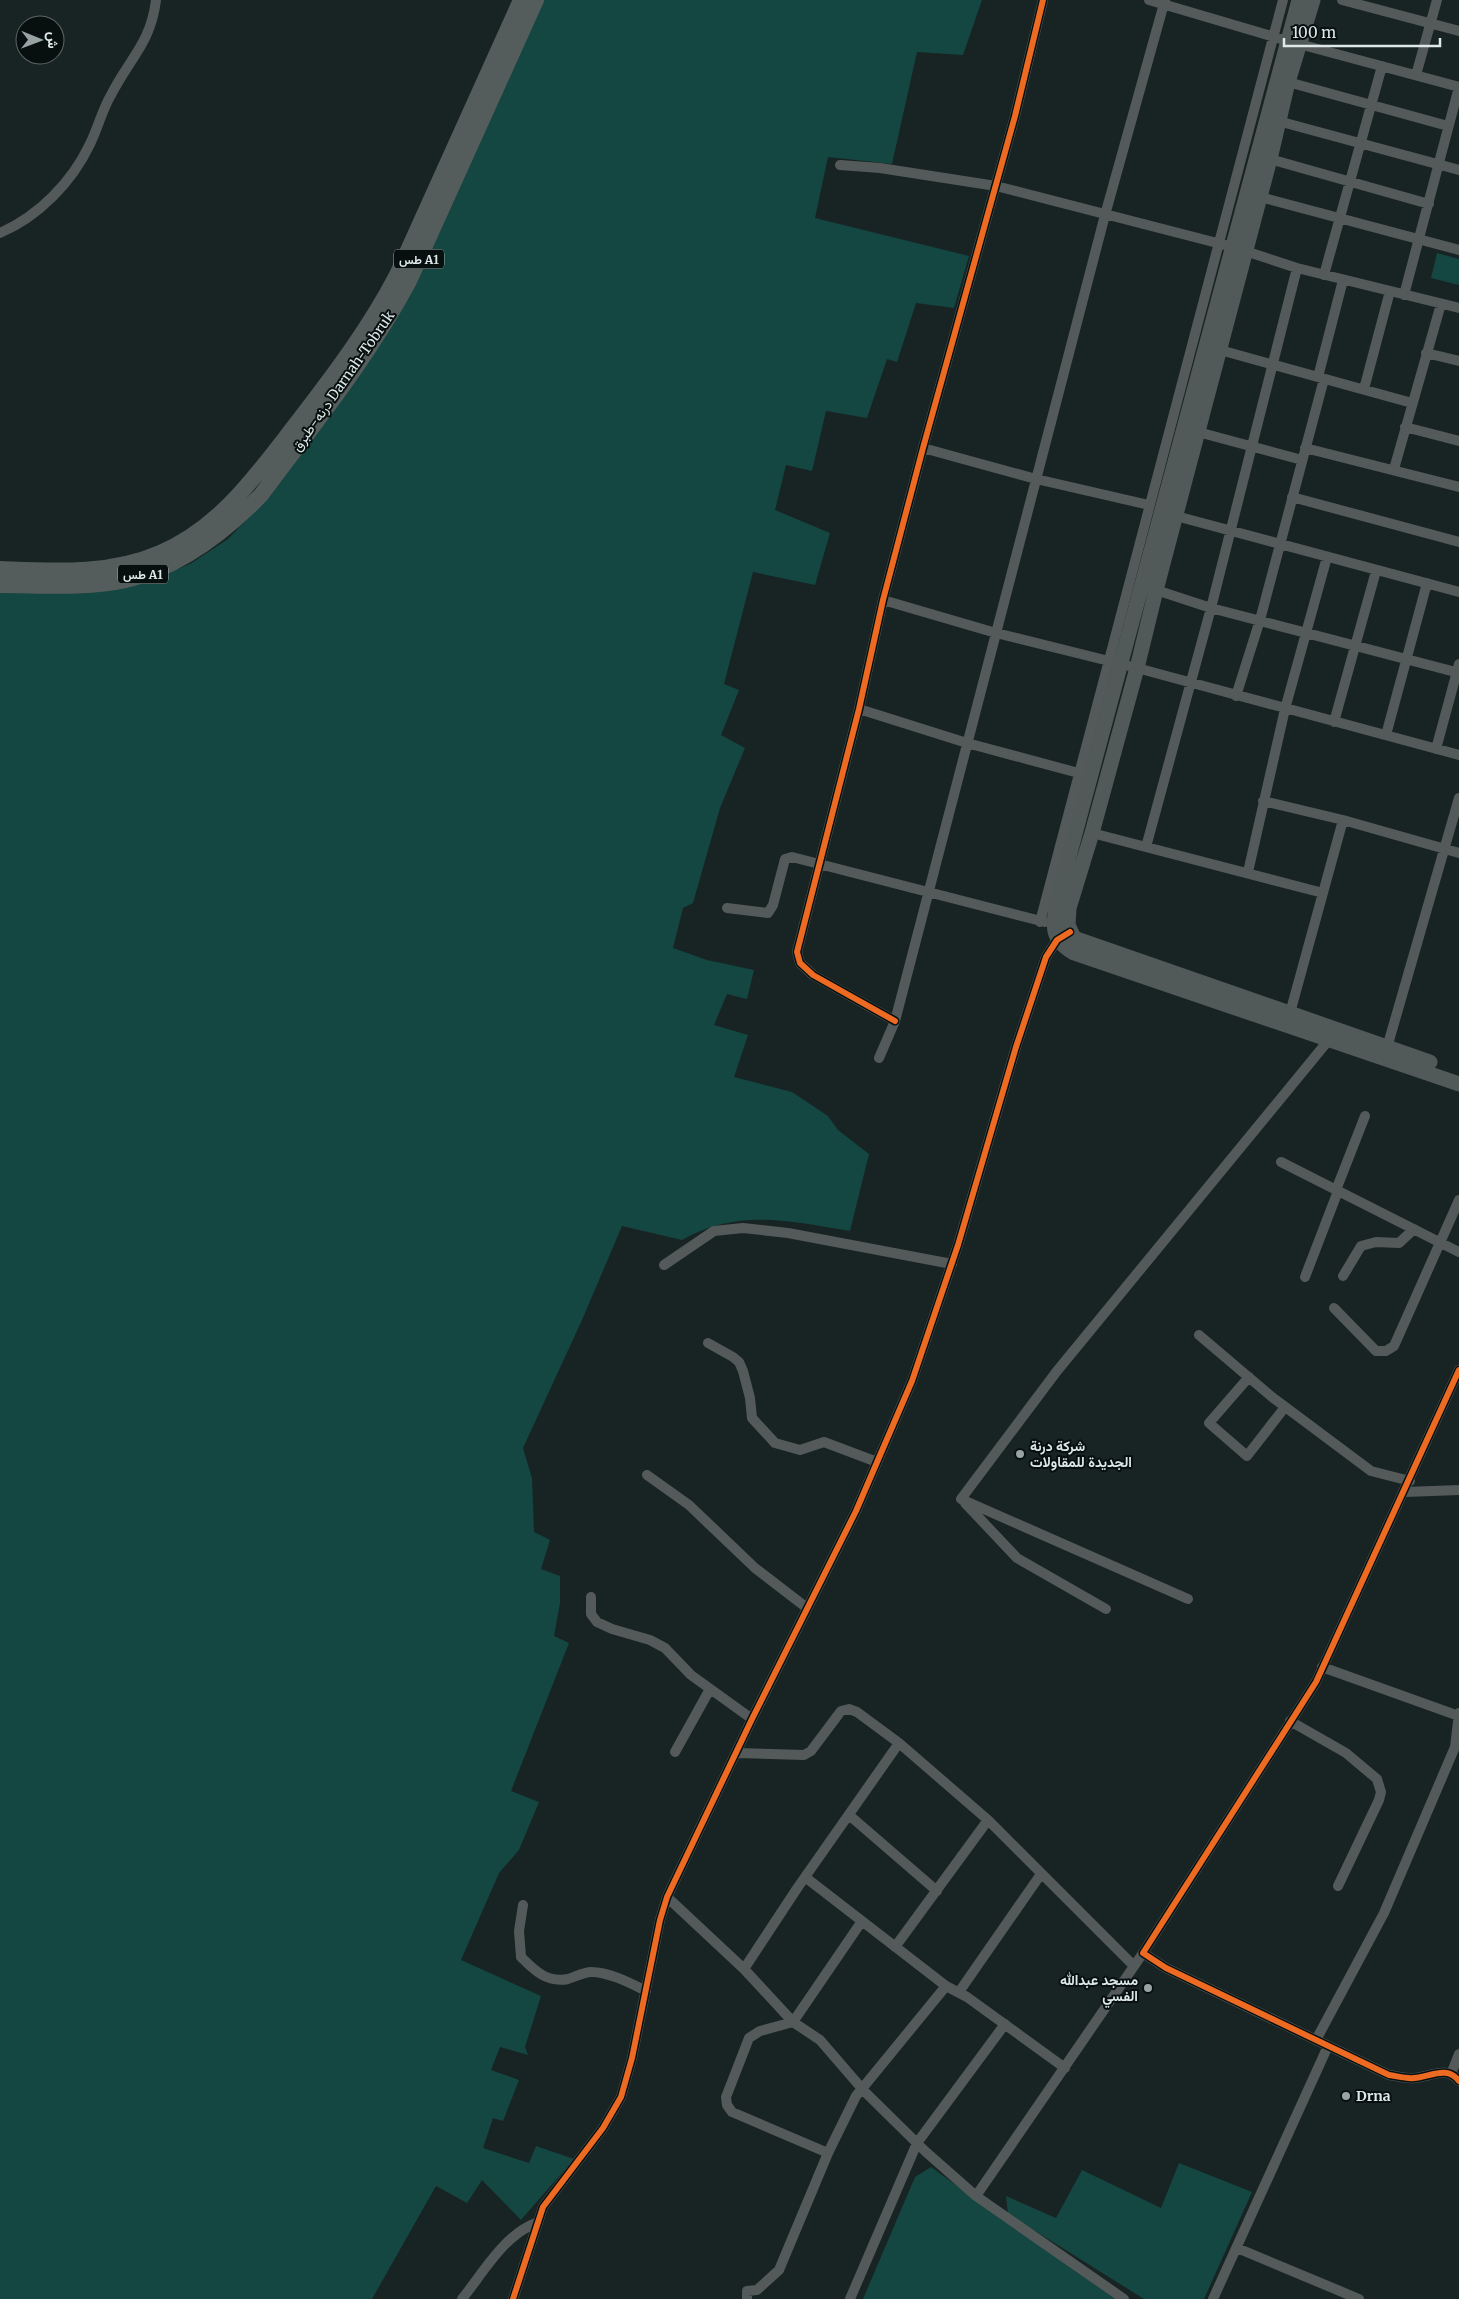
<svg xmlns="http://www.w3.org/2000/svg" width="1459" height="2299" font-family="Merriweather,Vazirmatn,serif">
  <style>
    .green { fill: #144642 }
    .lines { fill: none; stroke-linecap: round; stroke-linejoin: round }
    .minor { stroke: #545a59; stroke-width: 10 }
    .primary { stroke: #525a59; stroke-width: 15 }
    .trunk { stroke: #555d5c; stroke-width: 16 }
    .cycleway-casing { stroke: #070f0f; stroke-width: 9 }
    .cycleway { stroke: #ed6a23; stroke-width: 6 }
    .poi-dot { fill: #98a4a3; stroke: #070f0f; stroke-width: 2 }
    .labels { text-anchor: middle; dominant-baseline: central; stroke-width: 4; stroke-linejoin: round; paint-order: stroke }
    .shield { fill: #070f0f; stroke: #9da8a7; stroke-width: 1 }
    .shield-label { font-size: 12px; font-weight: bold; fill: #dde9e8 }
    .street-label { font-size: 14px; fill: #dde9e8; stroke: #070f0f }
    .poi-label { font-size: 14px; font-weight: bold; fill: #dde9e8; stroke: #070f0f; text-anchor: start }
  </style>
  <rect width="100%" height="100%" fill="#182423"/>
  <path class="green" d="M540 0H982L963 55 917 52 892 164 828 157 815 218 969 256 954 308 916 303 897 362 887 359 867 418 826 411 812 471 786 465 775 510 830 533 815 585 753 572 724 684 739 690 721 735 745 748 720 808 693 903 683 908 673 948 707 960 754 970 747 999 727 994 714 1025 748 1035 734 1077 792 1092 828 1116 838 1130 869 1154 850 1231C790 1221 737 1208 682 1240L622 1226 582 1320 523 1448 532 1478 534 1532 550 1540 541 1569 560 1576V1603L554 1636 569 1643 511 1791 539 1802 519 1850 499 1873 461 1960 541 1996 525 2047 528 2055 500 2047 491 2070 519 2080 503 2121 493 2118 483 2148 529 2163 536 2146 574 2159 521 2220 482 2180 467 2203 436 2186 372 2299H0V588L143 583 190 564 228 539 256 510 364 361Z
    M1437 253 1459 259V285L1431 278Z
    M1179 2163 1252 2192 1204 2299H1144L1008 2214 1006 2196 1056 2218 1082 2170 1161 2208Z
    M931 2167 1091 2282 1115 2299H863L915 2177Z"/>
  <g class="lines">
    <path class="minor" d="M1149 0 1288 41 1459 87 1404 295
      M1342 0 1459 31
      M1416 75 1437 0
      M1288 82 1448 126
      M1278 121 1459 170
      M1270 159 1429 204
      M840 165 880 168 996 186 1225 245
      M1260 197 1459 250
      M0 233C39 216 72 182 90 144 98 128 102 110 111 95 129 59 151 43 156 0
      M1242 250 1297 268 1459 308
      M1324 275 1382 66
      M1220 350 1412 403
      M1426 353 1459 361
      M1318 377 1343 280
      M1364 389 1390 291
      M1405 427 1459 441
      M1198 432 1302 460
      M923 448 1036 479 1149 505
      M1305 448 1459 487
      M1394 469 1441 304
      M1292 497 1459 542
      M1176 516 1459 592
      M1156 590 1211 608 1459 673
      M883 600 996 633 1137 668 1459 755
      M1236 696 1260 620 1324 379
      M859 709 967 743 1086 775
      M1334 722 1376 571
      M1386 735 1427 583
      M1436 749 1459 664
      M1263 801 1343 820 1459 853
      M1092 833 1323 893
      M1146 847 1211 608 1297 268
      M1248 872 1285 709 1327 557
      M727 908 768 913 773 905 785 859 792 857 1045 922
      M1040 922 1283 0
      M1290 1013 1343 820
      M895 1021 813 975 800 963 797 952 859 709 883 600 923 448 1015 116 1043 0
      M1386 1051 1459 798
      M879 1058 895 1021 1105 215 1165 0
      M1281 1162 1459 1252
      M1336 1190 1365 1116
      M664 1265 714 1231 743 1228 788 1233 952 1264
      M1343 1276 1361 1246 1376 1242 1399 1243 1414 1229
      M1305 1277 1338 1191
      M1334 1308 1376 1351H1386L1394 1346 1459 1200
      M1199 1335 1272 1397 1371 1471 1410 1481
      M708 1343 733 1357 739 1362 743 1371 750 1398 752 1418 775 1443 800 1450 824 1442 877 1462
      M1459 1370 1316 1682 1143 1953 1166 1968 1389 2075C1397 2076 1406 2079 1414 2078 1430 2077 1447 2065 1459 2081
      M1249 1377 1209 1423 1247 1456 1285 1407
      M647 1475 689 1505 755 1568 807 1608
      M1405 1492 1459 1490
      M961 1499 1057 1371 1332 1036
      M961 1499 1188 1599
      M965 1503 1017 1558 1106 1609
      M591 1597V1614L597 1622 612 1629 650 1640 665 1648 691 1675 752 1719
      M1322 1667 1459 1716
      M1290 1721 1346 1753 1377 1779 1381 1792 1379 1800 1338 1886
      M675 1752 710 1689
      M737 1753 804 1755 811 1751 841 1711 849 1709 857 1712 899 1743 988 1820 1134 1966
      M849 1815 937 1891
      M805 1877 946 1986 967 1997 1065 2068
      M667 1897 744 1969 793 2022 820 2040 864 2091 926 2152 976 2196 1124 2299
      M523 1905 519 1931 521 1957C535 1971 547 1983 568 1979 575 1977 584 1972 591 1972 609 1972 630 1983 646 1991
      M895 1947 988 1820
      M744 1969 798 1887 899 1743
      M959 1992 1041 1874
      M1316 2040 1384 1913 1455 1747 1459 1713
      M1451 2074 1459 2054
      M828 2153 732 2112 727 2105 726 2097 749 2038 760 2031 793 2022 862 1921
      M976 2196 1143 1953
      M1237 2248 1359 2299
      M462 2299C483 2273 504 2235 536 2223
      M513 2299 543 2207 603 2128 621 2097 632 2058 660 1920 667 1897 752 1719 856 1511 912 1381 958 1245 1016 1047 1046 957 1057 940 1061 937
      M747 2299V2291L757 2290 779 2270 828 2153 856 2096 946 1986
      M850 2299 917 2143 1005 2024
      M1213 2299 1328 2046"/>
    <path class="primary" d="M1299 0 1057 901C1053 926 1050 939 1074 953L1459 1084
      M1313 0 1288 82 1270 159 1156 590 1137 668 1092 833 1069 908 1068 925 1074 938 1430 1062"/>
    <path class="trunk" d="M0 569C54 571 109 575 160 553 222 527 260 470 300 419 336 372 370 327 397 275L521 0
      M0 585C42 585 85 589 126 580 178 568 225 532 261 495 313 425 368 358 409 281L536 0"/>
    <defs>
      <path id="cycleway" d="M895 1021 813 975 800 963 797 952 859 709 883 600 923 448 1015 116 1043 0
        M1459 1370 1316 1682 1143 1953 1166 1968 1389 2075C1397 2076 1406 2079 1414 2078 1430 2077 1447 2065 1459 2081
        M513 2299 543 2207 603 2128 621 2097 632 2058 660 1920 667 1897 752 1719 856 1511 912 1381 958 1245 1016 1047 1046 957 1057 940 1070 932"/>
    </defs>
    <use href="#cycleway" class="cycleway-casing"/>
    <use href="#cycleway" class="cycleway"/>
  </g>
  <g class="poi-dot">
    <circle cx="1020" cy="1454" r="5"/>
    <circle cx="1148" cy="1988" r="5"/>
    <circle cx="1346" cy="2096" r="5"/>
  </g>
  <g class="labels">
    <g class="shield">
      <rect x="394" y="249.5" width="50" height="19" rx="4"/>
      <rect x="118" y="564.5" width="50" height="19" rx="4"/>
    </g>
    <g class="shield-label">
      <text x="419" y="259">طس A1</text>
      <text x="143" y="574">طس A1</text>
    </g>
    <g class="street-label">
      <text transform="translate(343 381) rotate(-55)">درنه-طبرق Darnah-Tobruk</text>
    </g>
    <g class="poi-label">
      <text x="1030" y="1446">شركة درنة<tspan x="1030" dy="16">الجديدة للمقاولات</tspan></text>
      <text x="1138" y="1980" text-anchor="end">مسجد عبدالله<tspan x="1138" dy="16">الفسي</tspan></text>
      <text x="1356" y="2096">Drna</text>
    </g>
  </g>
  <g transform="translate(40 40) rotate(91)"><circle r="24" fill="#070f0f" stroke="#5d6666"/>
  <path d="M0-4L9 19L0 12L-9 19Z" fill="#98a4a3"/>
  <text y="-8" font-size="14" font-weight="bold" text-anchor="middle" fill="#dde9e8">ش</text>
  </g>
  <path d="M1284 38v8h156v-8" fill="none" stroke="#dde9e8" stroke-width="2.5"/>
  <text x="1292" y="38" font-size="15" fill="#dde9e8" stroke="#070f0f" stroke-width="4" paint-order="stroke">100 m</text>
</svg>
